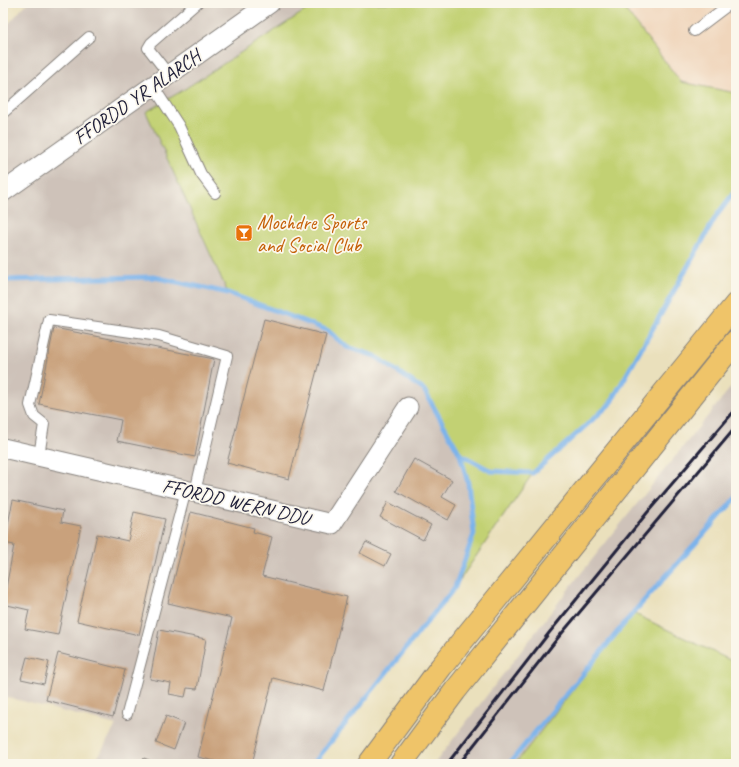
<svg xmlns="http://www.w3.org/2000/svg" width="739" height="767" font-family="Caveat,sans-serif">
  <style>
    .built { fill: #f0d6bc }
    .industrial { fill: #cec2b9 }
    .green { fill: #c2d173; stroke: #727a57 }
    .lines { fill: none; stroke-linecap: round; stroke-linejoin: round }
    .stream { stroke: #7cb3eb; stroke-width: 5 }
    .building { fill: #c9a17b }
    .service-casing { stroke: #86817c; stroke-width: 12 }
    .minor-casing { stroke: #86817c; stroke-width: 21 }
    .trunk-casing { stroke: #86817c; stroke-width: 24 }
    .service { stroke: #fff; stroke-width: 10 }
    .minor { stroke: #fff; stroke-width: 19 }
    .trunk { stroke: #efc469; stroke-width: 22 }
    .rail { stroke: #22223b; stroke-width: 3 }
    .labels { text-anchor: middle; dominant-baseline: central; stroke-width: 3.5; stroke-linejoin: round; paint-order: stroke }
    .street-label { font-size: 20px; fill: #22223b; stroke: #fbf7ec }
    .food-label { font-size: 20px; fill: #c56008; stroke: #fbf7ec; text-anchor: start }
  </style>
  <rect width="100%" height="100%" fill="#fbf7ec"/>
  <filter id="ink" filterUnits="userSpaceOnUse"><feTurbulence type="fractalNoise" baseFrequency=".025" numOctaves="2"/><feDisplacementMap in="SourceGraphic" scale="8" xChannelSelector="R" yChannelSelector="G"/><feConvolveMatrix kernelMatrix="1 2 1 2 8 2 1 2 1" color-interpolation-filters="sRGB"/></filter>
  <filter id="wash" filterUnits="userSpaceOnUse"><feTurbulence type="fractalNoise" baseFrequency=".012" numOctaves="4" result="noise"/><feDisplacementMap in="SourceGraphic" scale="16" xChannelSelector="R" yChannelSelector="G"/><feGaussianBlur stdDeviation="0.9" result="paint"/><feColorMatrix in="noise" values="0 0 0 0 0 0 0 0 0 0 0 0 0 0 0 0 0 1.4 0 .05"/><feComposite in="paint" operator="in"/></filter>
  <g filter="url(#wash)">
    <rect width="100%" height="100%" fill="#eae0bc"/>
    <path class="built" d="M620 3H736V93L681 82Z"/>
    <path class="industrial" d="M27 3H317L180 92 146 112 228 293 327 330 347 347 375 356 424 390 460 454 468 483 474 534 455 587 313 764H94L116 725 3 696V30Z
      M736 381 735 499 633 613 515 764H434L578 577Z"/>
    <path class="green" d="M317 3H620L681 82 736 93V190L717 215 610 404 533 473 455 587 474 534 468 483 460 454 424 390 375 356 347 347 327 330 228 293 146 112 180 92Z
      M633 613 736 663V764H515Z"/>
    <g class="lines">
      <path class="stream" d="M3 280 154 277 228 293 327 330 347 347 375 356 424 390 460 454 468 483 474 534 455 587 313 764
        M460 454 491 471 533 473 610 404 717 215 736 190
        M509 764 633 613 736 498"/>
    </g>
    <g id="blocks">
      <path class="building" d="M264 319 326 335 289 479 227 463Z
        M54 328 214 359 195 457 117 441 121 420 39 404Z
        M414 459 452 480 442 497 456 505 448 520 396 491Z
        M13 500 63 511 61 522 81 526 58 635 25 629 29 610 3 604 14 545 4 543Z
        M388 502 431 525 423 540 380 517Z
        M134 512 165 519 139 635 77 621 97 534 128 541Z
        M191 512 254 528 253 532 272 537 262 576 347 597 324 691 273 678 252 764H227L198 757 232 618 168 603Z
        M366 542 391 554 385 566 360 553Z
        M159 630 206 639 197 689 187 688 185 697 169 694 171 683 150 679Z
        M58 653 125 670 113 717 46 700Z
        M27 657 49 662 44 684 21 679Z
        M166 716 184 723 174 750 156 743Z
        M144 758 159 764H142Z"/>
    </g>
  </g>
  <g filter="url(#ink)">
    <use href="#blocks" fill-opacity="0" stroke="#86817c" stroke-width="1"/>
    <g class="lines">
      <defs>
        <path id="service" d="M694 31 731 3
          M169 75 148 48 151 43 197 3
          M153 86 179 126 201 174 215 193
          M3 113 89 37
          M39 456 44 424 34 416 30 405 49 320 159 336 227 356 195 492
          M127 714 186 490"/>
        <path id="minor" d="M3 192 270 3
          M3 448 332 524 408 407"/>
        <path id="trunk" d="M369 764 441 667 736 304
          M401 764 455 691 736 341"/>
      </defs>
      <use href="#service" class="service-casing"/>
      <use href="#minor" class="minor-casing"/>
      <use href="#trunk" class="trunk-casing"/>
      <use href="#service" class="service"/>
      <use href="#minor" class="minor"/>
      <use href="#trunk" class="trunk"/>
      <path class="rail" d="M447 764 549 633 647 513 736 409
        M459 764 557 639 736 427"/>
    </g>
  </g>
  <defs>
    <symbol id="bar-square" viewBox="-11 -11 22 22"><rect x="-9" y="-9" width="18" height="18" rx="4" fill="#e8710a" stroke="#fbf7ec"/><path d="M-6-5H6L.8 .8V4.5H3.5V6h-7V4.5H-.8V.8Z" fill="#fff"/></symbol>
  </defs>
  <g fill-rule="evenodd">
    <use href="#bar-square" x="234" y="223" width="20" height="20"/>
  </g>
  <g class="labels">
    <g class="street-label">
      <text transform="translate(137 97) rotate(-35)">FFORDD YR ALARCH</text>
      <text transform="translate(236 502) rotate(13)">FFORDD WERN DDU</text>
    </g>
    <g class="food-label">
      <text x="257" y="222">Mochdre Sports<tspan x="257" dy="23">and Social Club</tspan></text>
    </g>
  </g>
  <rect width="739" height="767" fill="none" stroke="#fbf7ec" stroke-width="16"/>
</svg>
